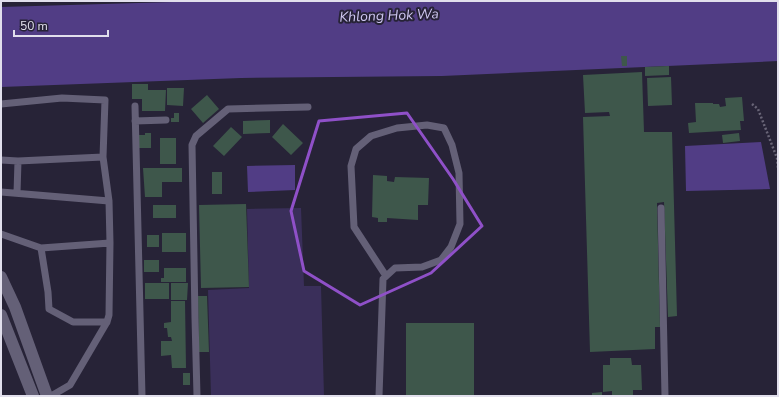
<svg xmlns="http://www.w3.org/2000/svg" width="779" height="397" font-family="'Nunito Sans',sans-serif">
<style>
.green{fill:#3a2f5a}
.water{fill:#513d85}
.building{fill:#3e574b}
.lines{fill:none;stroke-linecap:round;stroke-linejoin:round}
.path{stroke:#696577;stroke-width:2.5;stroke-dasharray:2 2;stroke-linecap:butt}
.lane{stroke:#646077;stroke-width:7}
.street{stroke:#646077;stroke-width:12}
.marked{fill:none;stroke:#8f50c8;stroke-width:3;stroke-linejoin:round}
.labels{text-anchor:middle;stroke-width:4;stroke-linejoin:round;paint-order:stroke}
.water-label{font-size:14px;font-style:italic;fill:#cec6f0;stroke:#272337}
</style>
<rect width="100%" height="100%" fill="#272337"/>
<path class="green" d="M301,208L304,286H321L324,396H211L208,290L249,288L247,209Z"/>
<path class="water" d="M207,1H778V61L442,76L241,78L1,87V7Z
M761,142L770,189L686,191L685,146Z
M295,165V190L248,192L247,166Z"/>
<path class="building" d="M621,56H627V66H622Z
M669,66V75L645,76V67Z
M642,72L644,132H672L677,316L668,317L664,202L657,203L660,327H655V349L590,352L583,117L610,116L609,112L585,113L583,75Z
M671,77L672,105L648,106L647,78Z
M132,84H148V90H166L165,111H142V99H132Z
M167,88H184L183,106L167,105Z
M207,95L219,109L203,123L191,109Z
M742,97L744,121H740L741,130L689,133L688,123L696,122L695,103H713V104H719L720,107L726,106L725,98Z
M174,113H179V122H171V118H174Z
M270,120V133L243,134V121Z
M283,124L303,143L291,155L272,137Z
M231,127L242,137L224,156L213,146Z
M145,133H151V148H139V135H145Z
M739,133L740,141L723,143L722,135Z
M160,138H176V164H160Z
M143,168H182V182H162V197H145Z
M212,172H222V194H212Z
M373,175L387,176V181L394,182L395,177L429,178L428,205H418V220L387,218V222H378V218L372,217Z
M246,204L249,287L201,288L199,205Z
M153,205H176V218H153Z
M162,233H186V252H162Z
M147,235H159V247H147Z
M144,260H159V272H144Z
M164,268H186V282H161V278H164Z
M145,283H169V299H145Z
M171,283H188L187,300H171Z
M198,296H207L209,352H199Z
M171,301H185L186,368H172L171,355L161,356V341H172L171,337H168L167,328H164V323L171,322Z
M406,323H474V396H406Z
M610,358H631L632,365H641L642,390H633V396H612V391L603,392V365H610Z
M183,373H190V385H183Z
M602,392V396H592V393Z"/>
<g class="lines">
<path class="path" d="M752,104L758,109L777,158L778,168"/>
<path class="lane" d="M1,104L62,98L105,100L103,157L109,201L110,243L109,315L107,322L70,385L51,396
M135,106L142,396
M135,121L166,120
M1,160L18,161L103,157
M1,192L109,201
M17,193L18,161
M661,208L665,396
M1,234L41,248L110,243
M41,248L48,292L49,309L73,322H107
M197,396L195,318L192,145L196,136L228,109L308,107
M379,396L383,279L395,268L422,267L441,260L451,247L460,224L459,173L452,145L444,128L427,125L397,128L371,136L356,149L351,166L354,227L386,276"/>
<path class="street" d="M1,277L15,307L47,396
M1,315L33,396"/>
</g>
<path class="marked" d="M407,113L453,179L482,226L431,273L360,305L304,271L291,211L319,121Z"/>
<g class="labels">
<g class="water-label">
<text transform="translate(389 15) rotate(-2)" y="5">Khlong Hok Wa</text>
</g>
</g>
<rect width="779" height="397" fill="none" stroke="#e1dfec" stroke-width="4"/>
<path d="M14 30v6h94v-6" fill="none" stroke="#e1dfec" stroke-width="2"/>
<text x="20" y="30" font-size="12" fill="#e1dfec" stroke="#272337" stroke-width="3" paint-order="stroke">50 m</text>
</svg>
